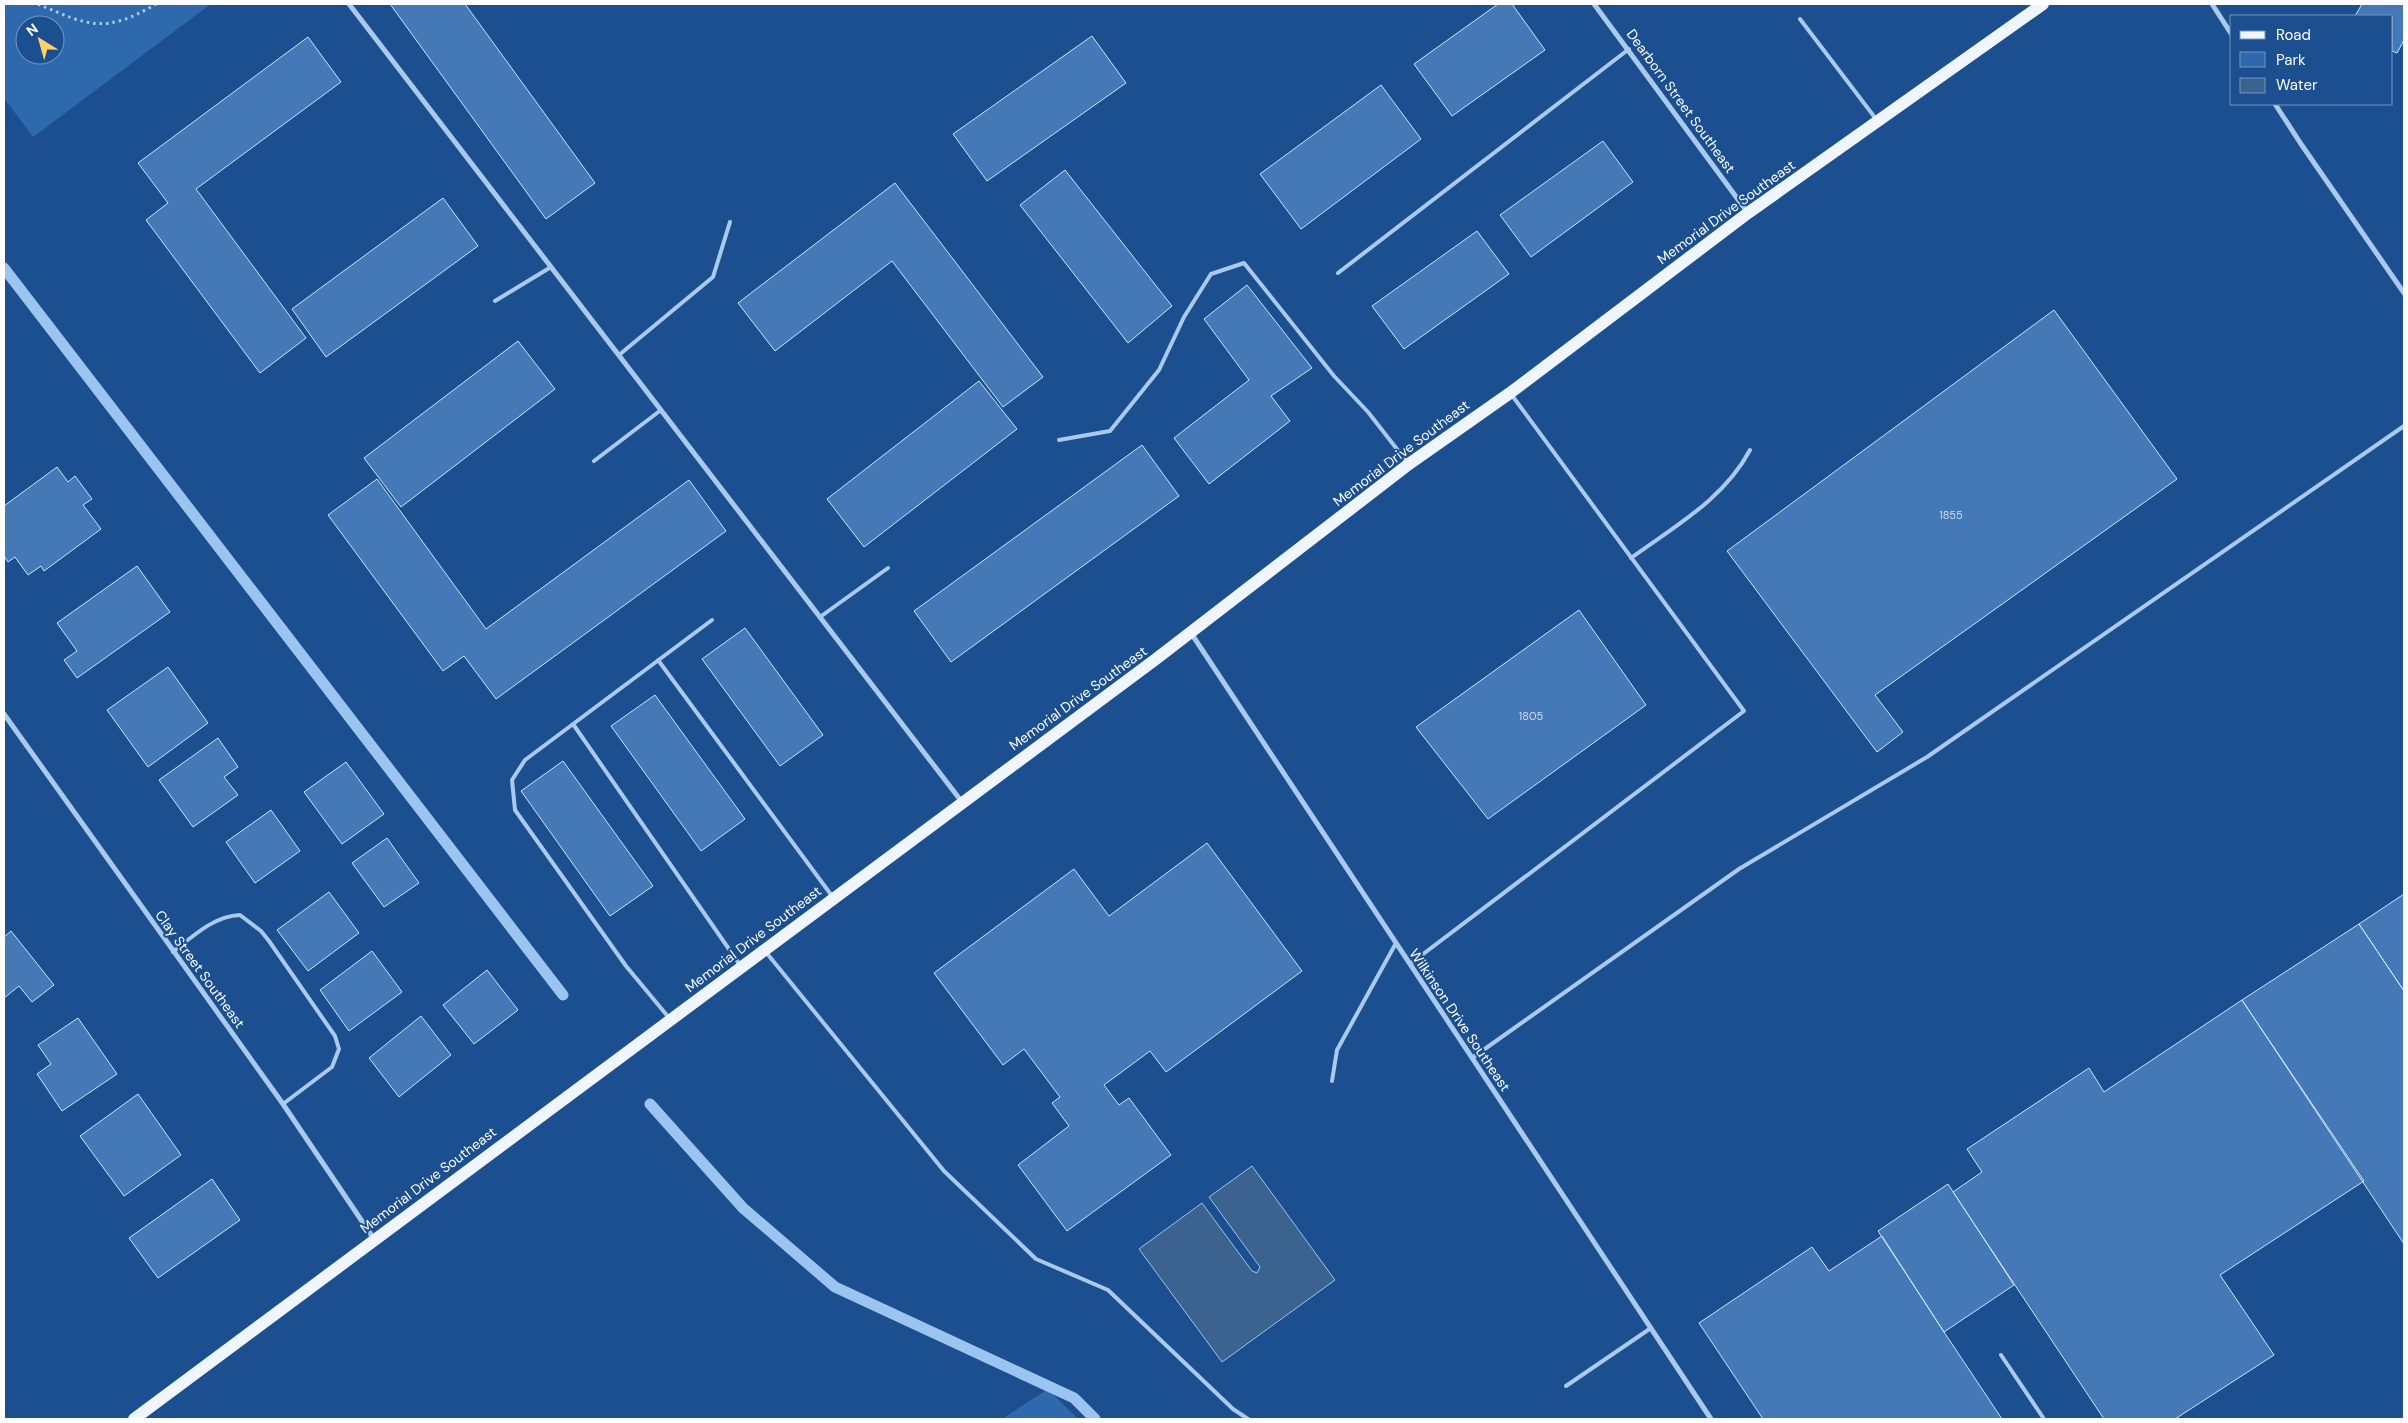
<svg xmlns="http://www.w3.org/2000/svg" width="2408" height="1423" font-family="'DM Sans',sans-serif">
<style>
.green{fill:#2e69ad;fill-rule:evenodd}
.water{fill:#3c6290;stroke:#9cc4f0}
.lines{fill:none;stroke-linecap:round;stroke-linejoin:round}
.stream{stroke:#9cc4f0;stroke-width:11}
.building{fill:#4478b7;stroke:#cfe3fa}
.path{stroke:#a9c9ee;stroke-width:3;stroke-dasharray:2.5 4;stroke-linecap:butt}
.service{stroke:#a9c9ee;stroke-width:4}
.minor{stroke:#a9c9ee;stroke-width:5}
.primary{stroke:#f0f6ff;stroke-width:12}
.labels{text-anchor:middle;stroke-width:4;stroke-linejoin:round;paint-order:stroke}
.number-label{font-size:11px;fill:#d0dded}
.street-label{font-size:14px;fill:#fff;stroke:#1b4f8f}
</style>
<rect width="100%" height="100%" fill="#1b4f8f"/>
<path class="green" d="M4,4H211L33,137L4,98ZM25,25H55V55H25Z
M1048,1389L1078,1419H1002Z"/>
<path class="water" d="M1252,1166L1335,1280L1222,1362L1139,1249L1202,1203L1252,1271L1257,1273L1260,1267L1209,1197Z"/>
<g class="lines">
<path class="stream" d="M4,268L563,995
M650,1104L743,1208L835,1287L1074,1398L1095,1419"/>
</g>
<path class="building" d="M390,4H465L595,183L546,219Z
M1498,4H1512L1545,50L1452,116L1414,64Z
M2362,4H2404V40L2397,53L2392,51V16H2355Z
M1092,36L1126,83L987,181L953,134Z
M308,37L341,82L196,189L306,338L260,373L146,220L168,203L138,163Z
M1381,85L1421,139L1301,229L1260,174Z
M1603,141L1633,182L1531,257L1500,215Z
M1065,170L1172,306L1128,343L1020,205Z
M895,183L1043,377L1003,407L892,261L775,351L738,303Z
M443,198L478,246L326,357L292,309Z
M1477,231L1509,274L1404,349L1372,306Z
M1247,285L1312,368L1271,396L1290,421L1209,484L1174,438L1249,380L1204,319Z
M2054,310L2177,479L1875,695L1903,732L1877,752L1727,551Z
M518,341L555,389L401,507L364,458Z
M979,381L1017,429L864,547L827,499Z
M1142,445L1179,496L951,662L914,611Z
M57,467L68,482L75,476L92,499L83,505L101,529L44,571L41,566L28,575L15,557L8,562L4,556V506Z
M377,479L486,629L689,480L726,531L496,699L464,656L443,671L328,515Z
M137,566L170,612L77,678L64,660L77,651L57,623Z
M1579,610L1646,705L1488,819L1416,727Z
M745,628L823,735L780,766L702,659Z
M168,667L208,723L148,767L107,710Z
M655,695L745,819L701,851L611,726Z
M218,738L238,767L224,777L238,795L193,827L159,780Z
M563,761L653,886L610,916L521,791Z
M346,762L384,814L342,844L304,792Z
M271,810L300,851L255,883L226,842Z
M387,838L419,883L384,907L352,863Z
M1207,843L1302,971L1166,1072L1150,1051L1104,1085L1119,1105L1129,1098L1171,1155L1067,1231L1018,1165L1069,1126L1052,1103L1060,1097L1024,1049L1003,1065L934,973L1074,869L1109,916Z
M329,892L359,933L308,971L277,930Z
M2404,894V991L2359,924Z
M2359,924L2404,991V1244L2242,1000Z
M11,931L54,985L32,1002L19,986L4,998V937Z
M372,951L402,992L349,1031L320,990Z
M487,970L518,1010L474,1044L443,1005Z
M2242,1000L2364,1181L2220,1275L2274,1355L2175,1419H2104L1953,1192L1982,1172L1967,1149L2089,1068L2104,1092Z
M421,1016L451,1055L399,1097L369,1058Z
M78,1018L117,1074L62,1111L37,1074L51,1064L38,1045Z
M138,1094L181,1155L124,1196L80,1136Z
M212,1179L240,1220L158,1278L129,1238Z
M1948,1184L2014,1285L1944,1332L1878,1231Z
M1882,1236L1944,1332L2002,1419H1763L1699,1323L1812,1247L1829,1271Z"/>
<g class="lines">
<path class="path" d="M38,4C89,26 105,34 156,4"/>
<path class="service" d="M1800,19L1876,119
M1338,273L1629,49
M495,301L551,267
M619,355L713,277L730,222
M1059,440L1110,431L1159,370L1184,317L1211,274L1244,263L1334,376L1368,412L1407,462
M594,461L661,410
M1631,558C1675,526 1724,499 1750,450
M820,617L888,568
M658,660L832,896
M573,724L740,965
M765,951L944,1171L1036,1259L1108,1290L1233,1409L1248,1419
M173,952C193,936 214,916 240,915L261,931L269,941L335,1036L339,1049L332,1067L283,1104
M1410,964L1744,711L1511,394
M670,1019L626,966L515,810L512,780L525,760L712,620
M1472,1058L1739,869L1927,757L2404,426
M1332,1081L1337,1050L1396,943
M2001,1355L2044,1419
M1566,1386L1651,1328"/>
<path class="minor" d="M349,4L962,802
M1594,4L1748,213
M2212,4L2232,35
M2275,104L2301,144L2404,293
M1191,633L1711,1419
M4,714L283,1104L374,1239"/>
<path class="primary" d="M134,1419L1156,659L1409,464L1510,393L1748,213L2043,4"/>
</g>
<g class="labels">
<g class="number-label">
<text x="1951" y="519">1855</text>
<text x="1531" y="720">1805</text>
</g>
<g class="street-label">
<text transform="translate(1681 101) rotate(54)" y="5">Dearborn Street Southeast</text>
<text transform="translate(1726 212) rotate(-36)" y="5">Memorial Drive Southeast</text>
<text transform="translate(1401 453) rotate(-37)" y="5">Memorial Drive Southeast</text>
<text transform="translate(1078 698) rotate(-36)" y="5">Memorial Drive Southeast</text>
<text transform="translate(753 939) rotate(-37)" y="5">Memorial Drive Southeast</text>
<text transform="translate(200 969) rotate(54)" y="5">Clay Street Southeast</text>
<text transform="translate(1460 1020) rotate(56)" y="5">Wilkinson Drive Southeast</text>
<text transform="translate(428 1180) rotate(-37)" y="5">Memorial Drive Southeast</text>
</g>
</g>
<rect width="2408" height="1423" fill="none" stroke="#ffffff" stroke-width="10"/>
<rect x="2230" y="15" width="162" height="90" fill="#1b4f8f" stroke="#7695bc"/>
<rect x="2240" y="31" width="25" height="8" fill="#f0f6ff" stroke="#7695bc"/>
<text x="2276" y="40" font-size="15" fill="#ffffff">Road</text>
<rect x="2240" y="52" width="25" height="15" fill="#2e69ad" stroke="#7695bc"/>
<text x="2276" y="65" font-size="15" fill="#ffffff">Park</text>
<rect x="2240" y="78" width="25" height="15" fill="#3c6290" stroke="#7695bc"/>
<text x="2276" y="90" font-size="15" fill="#ffffff">Water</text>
<g transform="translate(40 40) rotate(323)"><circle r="24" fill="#1b4f8f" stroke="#7695bc"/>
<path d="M0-4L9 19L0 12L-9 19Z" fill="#ffd166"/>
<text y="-8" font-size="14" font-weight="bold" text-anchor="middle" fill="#ffffff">N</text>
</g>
</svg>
